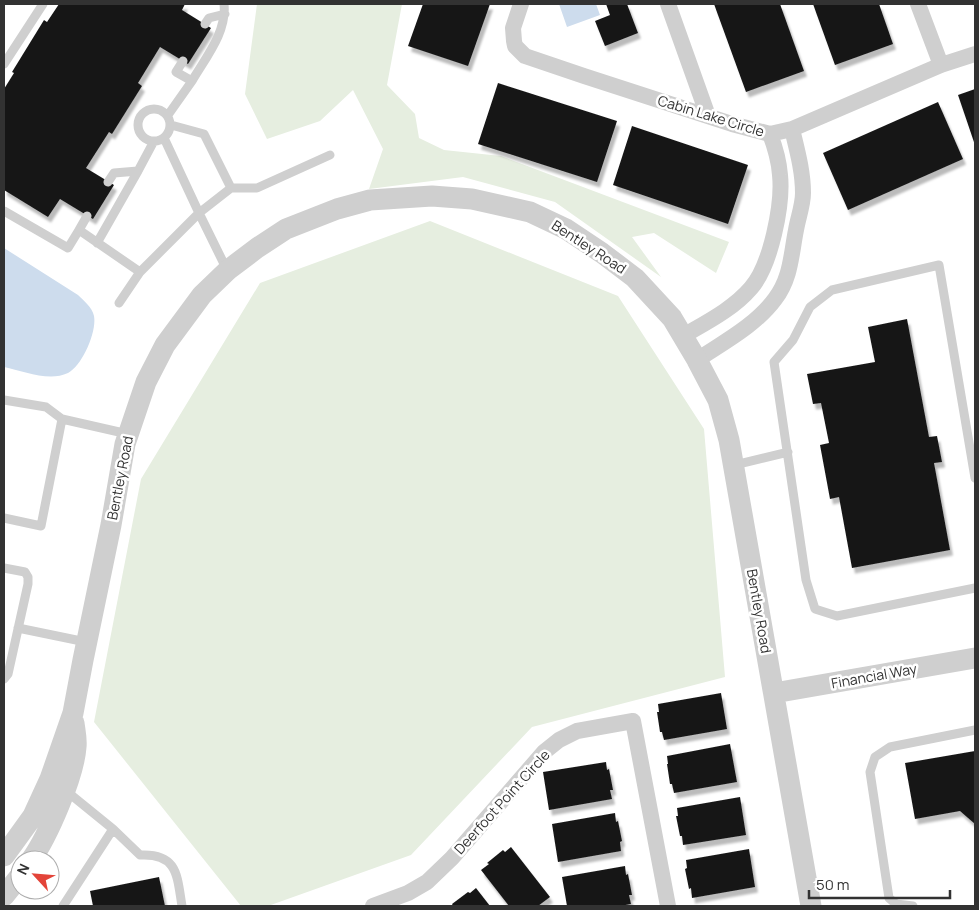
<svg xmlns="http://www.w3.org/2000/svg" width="979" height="910" font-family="Manrope,sans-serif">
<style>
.green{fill:#e6eee0}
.water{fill:#cddced}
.building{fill:#191919;filter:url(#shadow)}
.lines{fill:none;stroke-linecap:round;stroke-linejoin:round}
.service{stroke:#cfcfcf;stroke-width:9}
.minor{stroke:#cfcfcf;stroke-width:16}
.tertiary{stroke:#cfcfcf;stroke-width:21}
.labels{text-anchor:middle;stroke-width:5;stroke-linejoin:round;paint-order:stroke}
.street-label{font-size:14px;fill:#323232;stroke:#fff}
</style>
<defs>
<filter id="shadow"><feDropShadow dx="3" dy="5.5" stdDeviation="1" flood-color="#0004"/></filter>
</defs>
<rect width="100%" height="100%" fill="#fff"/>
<path class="green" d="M257,4H402L387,85L415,114L419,138L444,150L501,156L729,242L716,273L654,233L632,237L661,277L555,202L463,177L369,189L383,149L353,90L320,121L267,139L245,94Z
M430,221L618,296L704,429L725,677L532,727L411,855L268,906H241L94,722L141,479L260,283Z"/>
<path class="water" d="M559,4H596L600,15L567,27Z
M4,248L78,295C84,301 92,307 94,316C97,332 82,366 68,373C49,382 23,371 4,367Z"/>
<path class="building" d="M59,4H185L182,10L211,28L188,64L160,47L138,83L142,86L112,134L109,132L86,168L114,185L93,219L60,199L48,217L4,190V89L14,73L12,72L44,20L47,22Z
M423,4H490L468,66L408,46Z
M606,4H627L638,33L605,46L595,21L610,15Z
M714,4H780L804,71L746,92Z
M813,4H879L893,44L835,65Z
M498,83L617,121L597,182L478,144Z
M975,89V145L958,95Z
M938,102L963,159L848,210L823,153Z
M632,126L748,165L728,224L613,185Z
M907,319L929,437L937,436L942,462L934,463L950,550L852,568L839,497L830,499L820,445L829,443L821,403L813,404L807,374L875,362L868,327Z
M721,693L727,729L664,740L662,732H660L657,712H659L658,704Z
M730,744L737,782L674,793L672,784H670L667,764H668L667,756Z
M975,751V824L960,811L915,819L905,763Z
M606,762L607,770L609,769L613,790H610L612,799L549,810L543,772Z
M740,797L746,835L683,845L682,836H680L676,816H678L677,808Z
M615,813L616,822L618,821L622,841L620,842L621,851L558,862L552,824Z
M511,847L550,897L538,906H509L481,870L489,864L487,863L503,850L505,852Z
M749,849L755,887L692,898L691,888L689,889L685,869L687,868L686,860Z
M625,866L626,875L628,874L632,895H629L631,904L620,906H567L562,877Z
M159,877L165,906H93L90,891Z
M476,888L490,906H453L452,904L468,892L470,893Z"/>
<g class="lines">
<path class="service" d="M205,24L209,18L225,14
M183,61L176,72L192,81C206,57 227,32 224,4
M4,64L43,4
M138 125a16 16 0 1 1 32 0a16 16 0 1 1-32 0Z
M168,115L192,81
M164,138L199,213L231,188L204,134L171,125
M108,182L114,173L138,171
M231,188H257L330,155
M4,211L68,248L79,230L140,272L199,213L227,270
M79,230L87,216
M97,243L138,171L154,141
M119,303L140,272
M4,400L46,407L62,419L128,434
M734,465L788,452
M975,478L939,265L832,290L810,307L793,340L774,362L806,580L815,609L837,616L975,588
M4,518L41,526L62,419
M4,568L25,572L28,577V584L8,674L4,679
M18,628L86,642
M113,829L140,855C178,853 177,876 182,906
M63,906L113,829L65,790
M913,906L896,904L889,898L870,772L875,757L890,747L975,730"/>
<path class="minor" d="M521,4L513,28L514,41L515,46L525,56L584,76L732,124L770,134L792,129L941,65L975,54
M668,4L708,116
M918,4L941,65
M683,336C707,322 733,309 751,288C771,265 783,204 780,175C779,161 775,147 770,134
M697,360C724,342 756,325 775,299C791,278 791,255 796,230C798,218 803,205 803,193C803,171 797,150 792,129
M373,906L408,893L427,882L452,858L544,752L559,740L577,731L633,721L668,906"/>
<path class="tertiary" d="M774,693L975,658
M4,856L33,816L50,779L73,713L83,660L111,525L125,444L146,382L165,345L202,295L228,270L257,248L286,229L337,209L370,200L432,196L472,199L530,212L566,229L602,253L635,278L672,318L697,360L718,400L729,440L811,906
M31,860C48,836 74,776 76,747C77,739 75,731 74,723
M4,896L20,876"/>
</g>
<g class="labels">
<g class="street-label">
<text transform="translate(711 116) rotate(17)" y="5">Cabin Lake Circle</text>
<text transform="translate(589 247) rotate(33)" y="5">Bentley Road</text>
<text transform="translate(120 478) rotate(-79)" y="5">Bentley Road</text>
<text transform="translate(759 611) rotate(80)" y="5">Bentley Road</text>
<text transform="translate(874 676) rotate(-10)" y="5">Financial Way</text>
<text transform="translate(502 802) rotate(-48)" y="5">Deerfoot Point Circle</text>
</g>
</g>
<rect width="979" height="910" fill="none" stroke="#323232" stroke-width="10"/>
<g transform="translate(35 875) rotate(296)"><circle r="24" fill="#ffffff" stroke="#adadad"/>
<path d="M0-4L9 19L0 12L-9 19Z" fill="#e34439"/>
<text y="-8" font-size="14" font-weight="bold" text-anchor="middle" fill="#323232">N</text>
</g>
<path d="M809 890v8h141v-8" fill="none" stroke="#323232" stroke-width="2.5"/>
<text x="816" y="890" font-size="15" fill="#323232" stroke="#ffffff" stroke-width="4" paint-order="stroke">50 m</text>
</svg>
